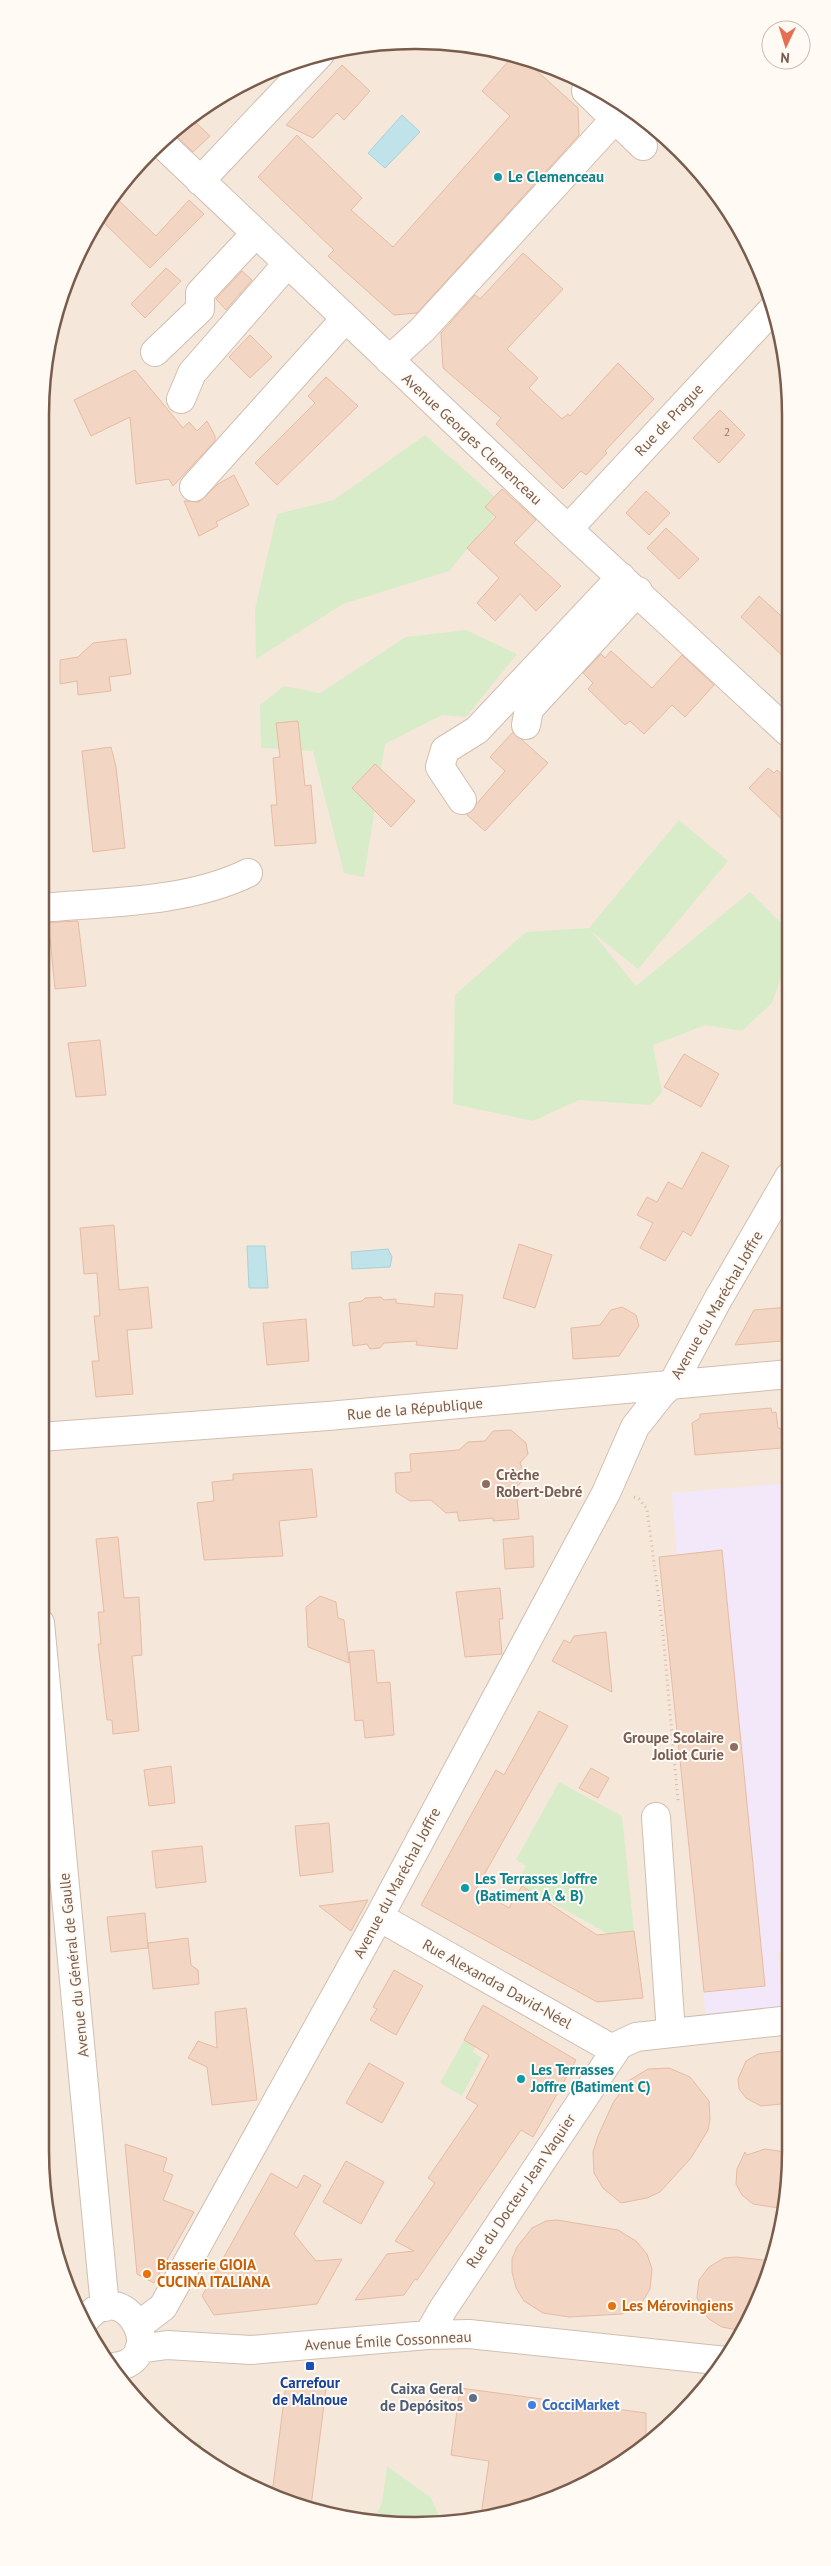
<svg xmlns="http://www.w3.org/2000/svg" width="831" height="2566" font-family="'PT Sans',sans-serif">
<style>
.residential{fill:#f5e8da}
.education{fill:#f3e8fa}
.green{fill:#d8ecc9}
.water{fill:#bfe3e8;stroke:#a5d3da}
.building{fill:#f3d5c3;stroke:#e6bba3}
.lines{fill:none;stroke-linecap:round;stroke-linejoin:round}
.minor-casing{stroke:#d1beb0;stroke-width:30}
.path{stroke:#d9b8a5;stroke-width:3;stroke-dasharray:1 4;stroke-linecap:butt}
.minor{stroke:#fff;stroke-width:28}
.culture-dot{fill:#0f9aa8;stroke:#fffaf3;stroke-width:2}
.education-dot{fill:#8d6e63;stroke:#fffaf3;stroke-width:2}
.food-dot{fill:#e8710a;stroke:#fffaf3;stroke-width:2}
.transit-dot{fill:#1a4fb4;stroke:#fffaf3;stroke-width:2}
.service-dot{fill:#5c6f8a;stroke:#fffaf3;stroke-width:2}
.shop-dot{fill:#3f7fe0;stroke:#fffaf3;stroke-width:2}
.labels{text-anchor:middle;stroke-width:4;stroke-linejoin:round;paint-order:stroke}
.number-label{font-size:12px;fill:#987a6a}
.culture-label{font-size:15px;font-weight:bold;fill:#0d838f;stroke:#fffaf3;text-anchor:start}
.street-label{font-size:15px;fill:#7a5c4d;stroke:#fffaf3}
.education-label{font-size:15px;font-weight:bold;fill:#785e54;stroke:#fffaf3;text-anchor:start}
.food-label{font-size:15px;font-weight:bold;fill:#c56008;stroke:#fffaf3;text-anchor:start}
.transit-label{font-size:15px;font-weight:bold;fill:#164399;stroke:#fffaf3}
.service-label{font-size:15px;font-weight:bold;fill:#4e5e75;stroke:#fffaf3;text-anchor:end}
.shop-label{font-size:15px;font-weight:bold;fill:#366cbe;stroke:#fffaf3;text-anchor:start}
.rim{fill:none;stroke:#7a5c4d;stroke-width:2.5}
</style>
<rect width="100%" height="100%" fill="#fdf6ec"/>
<path class="residential" d="M416,40L489,47L603,90L681,150L752,250L788,366L791,2150L784,2224L762,2294L728,2359L644,2449L582,2487L513,2513L440,2525L367,2523L249,2487L187,2448L133,2398L68,2294L47,2223L40,2150V416L47,342L69,272L103,207L150,150L207,103L272,68L343,47Z"/>
<path class="education" d="M790,1483L791,1938L778,1954L783,2008L706,2018L659,1557L677,1554L672,1493Z"/>
<path class="green" d="M425,435L504,505L449,571L343,604L256,659L255,609L277,514L334,500Z
M466,630L517,654L466,717L442,715L385,744L364,877L344,873L313,751L261,748L260,705L284,686L320,693L406,637Z
M679,820L728,861L638,969L591,931L636,986L750,892L789,931V955L772,1003L742,1031L706,1025L653,1045L662,1092L651,1105L579,1100L533,1121L453,1104L455,995L526,932L589,928Z
M559,1782L622,1816L634,1931L610,1935L517,1883L526,1866L516,1860Z
M464,2040L475,2047L473,2052L482,2058L462,2096L440,2083Z
M177,2439L202,2442L200,2456Z
M387,2466L431,2498L443,2525L372,2523L382,2503Z"/>
<path class="water" d="M402,115L420,132L385,168L368,153Z
M247,1246H265L268,1288H249Z
M388,1249L392,1257L390,1267L352,1269L351,1252Z"/>
<path class="building" d="M513,56L526,61L578,108L579,135L417,313L394,315L328,256L334,250L258,177L297,135L362,198L351,210L393,247L510,116L482,91Z
M342,65L370,91L344,120L337,113L313,138L286,125Z
M190,117L210,136L193,152L172,132Z
M113,195L156,236L189,200L204,214L150,268L98,217Z
M523,253L563,289L507,349L538,378L529,388L562,419L568,414L570,416L618,363L654,399L605,451L607,453L586,475L581,471L563,489L496,424L501,418L443,368L441,333L475,295L480,299Z
M166,268L181,281L145,318L131,304Z
M242,271L252,280L226,310L216,299Z
M250,335L272,357L250,378L229,357Z
M135,370L183,428L189,422L197,431L207,421L215,436V441L173,486L169,479L136,484L130,417L91,436L74,400Z
M326,377L358,406L277,485L255,463L315,403L308,396Z
M720,410L745,435L719,463L693,438Z
M234,475L249,505L216,522L218,526L199,536L184,501L199,502L218,484Z
M502,489L536,520L514,543L561,586L536,611L520,594L495,621L477,603L499,578L467,548L496,517L485,507Z
M646,491L670,513L649,535L626,513Z
M666,528L699,559L679,579L647,548Z
M759,596L788,622V661L741,617Z
M126,639L131,674L109,677L111,691L78,695L77,681L60,684V660L78,657L93,643Z
M611,651L652,688L682,655L714,685L685,717L672,705L644,734L630,721L625,725L588,689L593,683L583,673L601,654L605,658Z
M298,721L305,786L311,785L316,843L275,846L271,805H277L273,758L280,757L276,723Z
M513,732L548,763L485,831L467,815L505,771L490,757Z
M111,747L116,767L125,848L93,852L82,751Z
M375,764L415,801L391,827L352,788Z
M768,768L774,773L777,770L788,780L789,826L749,788Z
M78,921L86,986L55,989L50,937L40,938V923Z
M100,1040L106,1095L76,1097L68,1043Z
M684,1054L719,1074L701,1107L664,1087Z
M702,1152L729,1166L691,1236L683,1231L665,1261L640,1248L653,1223L637,1215L647,1197L657,1202L668,1182L682,1189Z
M114,1225L119,1290L148,1287L152,1328L127,1330L133,1394L96,1397L92,1361H99L94,1316H100L97,1273L84,1274L80,1228Z
M519,1244L552,1255L535,1308L503,1298Z
M435,1293L463,1295L457,1349L416,1345L417,1341L384,1343L380,1348L370,1349L367,1344L353,1346L349,1303L362,1301L365,1298L381,1297L384,1300L396,1299V1303L434,1307Z
M622,1307L636,1315L639,1326L619,1356L573,1359L571,1328L600,1325L611,1310Z
M789,1307L790,1337L781,1338L782,1341L735,1345L754,1310Z
M306,1319L309,1361L267,1365L263,1323Z
M771,1408L772,1413L776,1412L778,1428L781,1429L782,1448L695,1455L692,1423L700,1418V1414Z
M511,1430L526,1443L528,1454L520,1463L526,1478L516,1487L519,1519L493,1521V1518L459,1521L457,1512L446,1513L431,1500L410,1501L396,1492L395,1473L411,1472L410,1454L459,1450L468,1442L485,1441L493,1431Z
M312,1469L317,1517L279,1521L283,1556L204,1560L197,1503L214,1501L212,1482L233,1480V1474Z
M533,1536L534,1567L505,1569L503,1539Z
M118,1537L124,1598L139,1597L142,1655L132,1656L139,1731L113,1734L112,1720H107L98,1644H101L98,1612H104L96,1539Z
M722,1550L765,1986L704,1992L659,1557Z
M500,1588L503,1619H499L502,1654L465,1657L456,1592Z
M320,1596L336,1602L338,1618L344,1620L349,1663L308,1647L306,1607Z
M606,1632L612,1692L552,1661L564,1640L570,1643L574,1636Z
M374,1650L377,1683L390,1682L394,1735L365,1738L363,1720L355,1721L349,1652Z
M539,1711L568,1726L476,1889L509,1908L522,1886L597,1935L634,1931L643,1998L597,2002L421,1905L496,1770L504,1775Z
M171,1766L175,1803L149,1806L144,1770Z
M591,1768L609,1778L598,1798L579,1788Z
M329,1823L333,1872L300,1876L295,1826Z
M202,1846L206,1882L156,1888L152,1851Z
M368,1900L351,1931L319,1906Z
M145,1913L148,1948L111,1952L107,1917Z
M188,1938L191,1965L198,1970L199,1984L153,1989L148,1943Z
M394,1970L423,1986L396,2035L370,2020L377,2009L373,2007Z
M483,2005L576,2060L533,2137L521,2130L417,2280L415,2279L404,2295L355,2300L387,2254L414,2251L395,2241L435,2183L428,2178L478,2105L466,2098L489,2055L464,2040Z
M246,2008L257,2100L212,2105L207,2067L188,2058L198,2041L217,2048L215,2012Z
M791,2050V2103L761,2106L746,2098L739,2089L738,2079L746,2061L758,2054Z
M369,2063L404,2083L382,2123L346,2103Z
M669,2068L690,2077L709,2101L710,2119L708,2130L691,2158L660,2192L647,2198L621,2203L603,2188L594,2173L593,2152L598,2136L613,2103L628,2081L648,2069Z
M125,2144L167,2158L163,2171L173,2175L163,2200L194,2212L154,2283L137,2274Z
M765,2149L791,2153L785,2209L753,2204L742,2195L736,2184L737,2169L745,2152L747,2155Z
M346,2161L384,2182L361,2224L323,2202Z
M271,2173L297,2188L304,2175L321,2185L294,2234L316,2261L342,2259L317,2304L214,2315L202,2296Z
M557,2220L618,2230L636,2241L647,2254L652,2269L650,2289L641,2304L622,2314L569,2317L543,2313L524,2301L516,2288L512,2272V2259L517,2247L532,2228L546,2221Z
M736,2257L772,2261L762,2294L743,2331L722,2327L709,2319L702,2311L697,2297L699,2280L709,2267L724,2258Z
M286,2384L326,2389L311,2506L272,2494Z
M460,2388L646,2413V2446L582,2487L513,2513L493,2516L481,2515L489,2461L451,2455Z"/>
<g class="lines">
<defs>
<path id="minor" d="M586,91L643,146
M160,142L568,529L788,732
M200,181L320,54
M155,352L200,309V293L256,233
M389,360L422,330L615,119
M181,399L192,373L287,264
M194,487L345,319
M568,529L771,311
M526,725L529,709L638,591
M462,800L440,767L445,750L477,730L621,577
M40,908C108,902 186,903 248,873
M40,1437L328,1416L790,1374
M40,1623L105,2307
M656,1817L671,2033
M379,1917L614,2050
M85,2320C124,2271 172,2361 114,2367
M139,2325L163,2307L379,1917L606,1493L635,1427L661,1394L673,1383L717,1301L789,1177
M428,2335L443,2309L619,2045L636,2037L791,2020
M139,2349L167,2345L251,2350L428,2335L469,2334L726,2361"/>
</defs>
<use href="#minor" class="minor-casing"/>
<path class="path" d="M634,1497L639,1499L647,1509L662,1623L678,1801
M789,1994L785,1968L791,1961"/>
<use href="#minor" class="minor"/>
</g>
<g class="culture-dot">
<circle cx="498" cy="177" r="5"/>
<circle cx="465" cy="1888" r="5"/>
<circle cx="521" cy="2079" r="5"/>
</g>
<g class="education-dot">
<circle cx="486" cy="1484" r="5"/>
<circle cx="734" cy="1747" r="5"/>
</g>
<g class="food-dot">
<circle cx="147" cy="2274" r="5"/>
<circle cx="612" cy="2306" r="5"/>
</g>
<rect class="transit-dot" x="305" y="2361" width="10" height="10" rx="2.5"/>
<circle class="service-dot" cx="473" cy="2398" r="5"/>
<circle class="shop-dot" cx="532" cy="2405" r="5"/>
<g class="labels">
<g class="number-label">
<text x="727" y="436">2</text>
</g>
<g class="culture-label">
<text x="508" y="182">Le Clemenceau</text>
<text x="475" y="1884">Les Terrasses Joffre<tspan x="475" dy="17">(Batiment A &amp; B)</tspan></text>
<text x="531" y="2075">Les Terrasses<tspan x="531" dy="17">Joffre (Batiment C)</tspan></text>
</g>
<g class="street-label">
<text transform="translate(669 420) rotate(-47)" y="5">Rue de Prague</text>
<text transform="translate(472 439) rotate(43)" y="5">Avenue Georges Clemenceau</text>
<text transform="translate(717 1305) rotate(-60)" y="5">Avenue du Maréchal Joffre</text>
<text transform="translate(415 1409) rotate(-5)" y="5">Rue de la République</text>
<text transform="translate(397 1883) rotate(-62)" y="5">Avenue du Maréchal Joffre</text>
<text transform="translate(74 1965) rotate(-96)" y="5">Avenue du Général de Gaulle</text>
<text transform="translate(497 1984) rotate(29)" y="5">Rue Alexandra David-Néel</text>
<text transform="translate(521 2191) rotate(-56)" y="5">Rue du Docteur Jean Vaquier</text>
<text transform="translate(388 2341) rotate(-3)" y="5">Avenue Émile Cossonneau</text>
</g>
<g class="education-label">
<text x="496" y="1480">Crèche<tspan x="496" dy="17">Robert-Debré</tspan></text>
<text x="724" y="1743" text-anchor="end">Groupe Scolaire<tspan x="724" dy="17">Joliot Curie</tspan></text>
</g>
<g class="food-label">
<text x="157" y="2270">Brasserie GIOIA<tspan x="157" dy="17">CUCINA ITALIANA</tspan></text>
<text x="622" y="2311">Les Mérovingiens</text>
</g>
<g class="transit-label">
<text x="310" y="2388">Carrefour<tspan x="310" dy="17">de Malnoue</tspan></text>
</g>
<g class="service-label">
<text x="463" y="2394">Caixa Geral<tspan x="463" dy="17">de Depósitos</tspan></text>
</g>
<g class="shop-label">
<text x="542" y="2410">CocciMarket</text>
</g>
</g>
<path d="M0 0H831V2566H0ZM415 49H416A366 366 0 0 1 782 415V2151A366 366 0 0 1 416 2517H415A366 366 0 0 1 49 2151V415A366 366 0 0 1 415 49Z" fill="#fffaf3" fill-rule="evenodd"/>
<path class="rim" d="M415 49H416A366 366 0 0 1 782 415V2151A366 366 0 0 1 416 2517H415A366 366 0 0 1 49 2151V415A366 366 0 0 1 415 49Z"/>
<g transform="translate(786 45) rotate(184)"><circle r="24" fill="#fffaf3" stroke="#cabbb1"/>
<path d="M0-4L9 19L0 12L-9 19Z" fill="#e76f51"/>
<text y="-8" font-size="14" font-weight="bold" text-anchor="middle" fill="#7a5c4d">N</text>
</g>
</svg>
